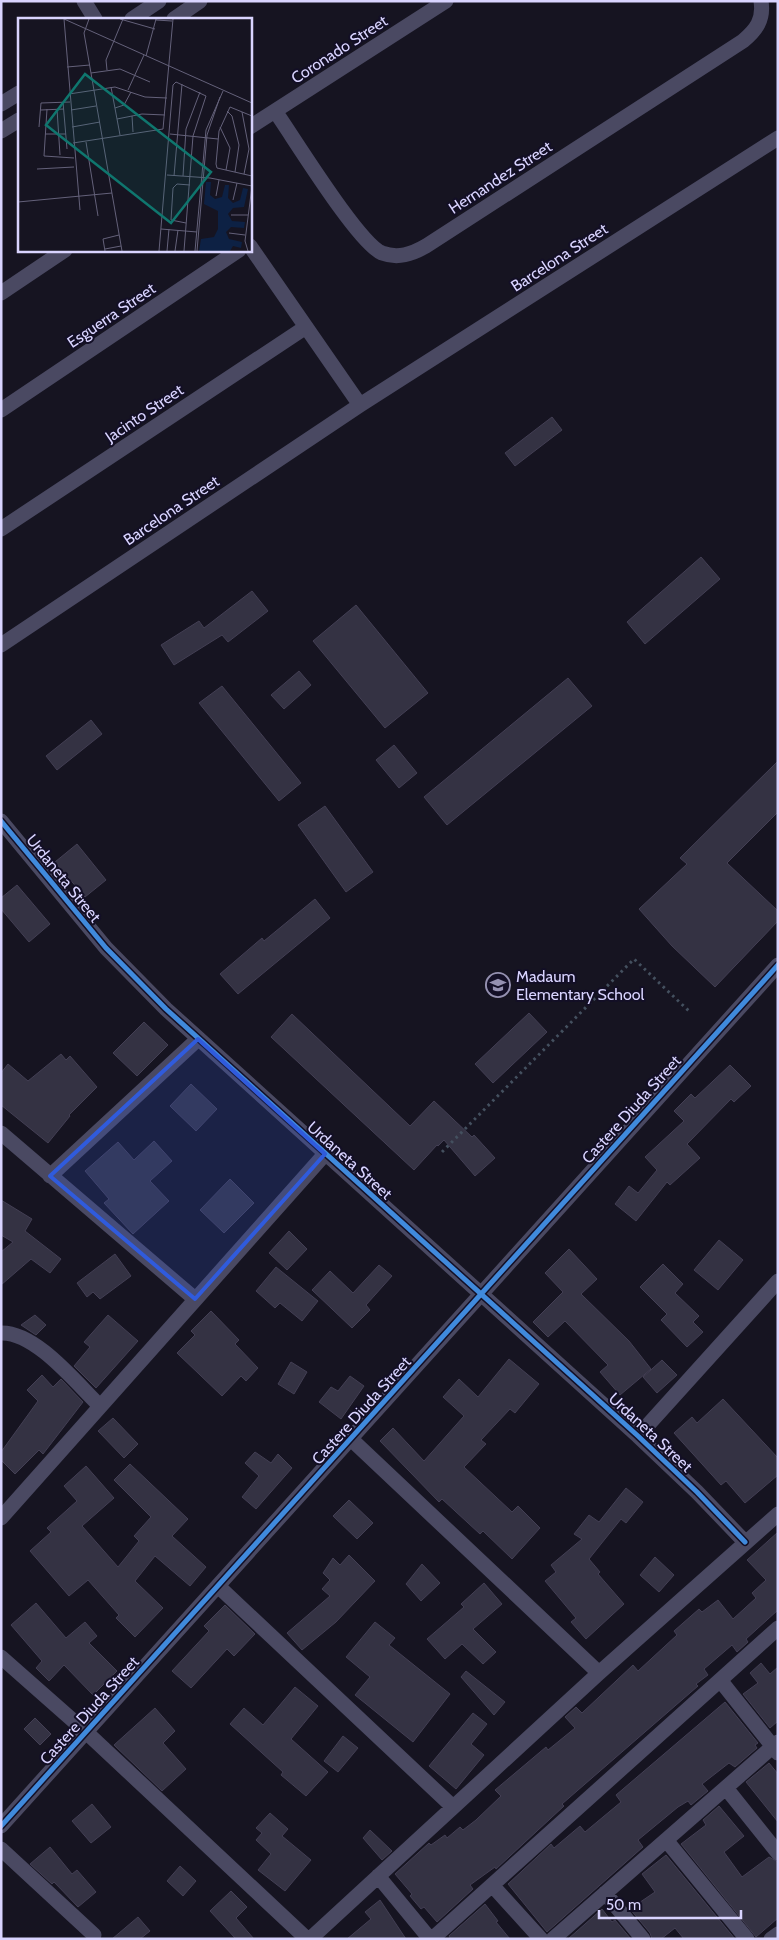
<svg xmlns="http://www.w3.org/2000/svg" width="779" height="1940" font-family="Cabin,sans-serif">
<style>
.building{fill:#343243;stroke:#433f54}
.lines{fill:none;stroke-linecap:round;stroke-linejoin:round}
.path{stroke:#44505f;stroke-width:3;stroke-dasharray:2.5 4;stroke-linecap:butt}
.minor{stroke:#4a4962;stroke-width:15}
.cycleway-casing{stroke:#130f26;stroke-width:8}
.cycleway{stroke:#408adc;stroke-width:5}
.marked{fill:#305bdc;fill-opacity:0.2;stroke:#305bdc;stroke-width:4;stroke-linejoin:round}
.labels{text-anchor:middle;stroke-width:4;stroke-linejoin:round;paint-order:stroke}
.street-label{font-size:16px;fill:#d9d4ff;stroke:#130f26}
.poi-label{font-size:16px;fill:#d9d4ff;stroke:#130f26;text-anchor:start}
.inset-road{fill:none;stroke:#64617a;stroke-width:1}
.view{fill:#0f766e;fill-opacity:0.15;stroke:#0f766e;stroke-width:2.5}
.inset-edge{fill:none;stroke:#d9d4ff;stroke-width:2.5}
</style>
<rect width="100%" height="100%" fill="#161421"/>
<path class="building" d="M552,417L562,430L515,466L505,453Z
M701,557L720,579L645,644L627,622Z
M252,591L268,611L228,642L222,635L174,665L161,645L199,621L204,628Z
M356,605L428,693L385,728L313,641Z
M299,671L311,685L284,709L271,695Z
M568,678L592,706L447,825L424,797Z
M222,686L301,783L279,801L199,703Z
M91,720L102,734L57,770L46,756Z
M394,745L417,773L399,788L376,760Z
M778,761V812L727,863L778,911V921L715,987L672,946L639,909L687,864L680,858Z
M325,806L373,872L346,892L298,825Z
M77,844L106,880L85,897L55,862Z
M17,885L50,924L29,942L1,909V898Z
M315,899L330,918L238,994L220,974L262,938L264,941Z
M529,1013L547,1032L493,1083L475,1064Z
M292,1014L410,1126L434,1101L472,1137L474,1135L495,1158L475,1176L444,1140L438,1146L437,1145L414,1170L271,1037Z
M144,1022L168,1045L137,1076L113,1053Z
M61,1054L66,1060L70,1056L97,1087L69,1115L70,1116L48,1143L1,1105V1073L8,1064L28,1081Z
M730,1065L751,1086L734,1102L731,1099L687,1144L700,1158L670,1185L667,1182L636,1221L615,1204L629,1186L638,1193L657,1170L645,1157L684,1121L674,1111L691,1094L695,1098Z
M191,1084L217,1109L196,1131L170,1106Z
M154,1141L172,1161L150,1181L169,1201L133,1234L104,1203L109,1199L85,1171L118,1142L134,1160Z
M230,1179L254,1203L224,1233L200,1210Z
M1,1200L32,1219L25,1231L61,1259L50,1273L31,1259L1,1285V1252L13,1242L1,1235Z
M289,1231L307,1249L287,1270L269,1253Z
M719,1240L743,1260L718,1290L694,1270Z
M569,1249L597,1279L581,1294L629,1341L651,1369L620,1395L600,1372L608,1365L565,1321L548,1337L533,1322L563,1292L545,1273Z
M115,1254L131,1276L100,1299L93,1292L87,1297L77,1283Z
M663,1264L683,1284L675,1293L699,1316L693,1322L703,1332L687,1347L661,1320L667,1314L640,1287Z
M379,1265L392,1276L366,1305L370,1310L352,1328L312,1290L330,1271L353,1293Z
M276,1267L318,1301L302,1321L280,1303L275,1308L256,1291Z
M211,1311L239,1340L235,1344L258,1368L246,1381L241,1376L222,1396L177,1353L195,1335L191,1331Z
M35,1315L46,1325L36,1335L21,1325Z
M108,1315L138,1341L96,1388L74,1366L90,1347L84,1342Z
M509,1359L539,1384L515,1413L510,1409L481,1440L486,1444L464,1467L512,1512L518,1506L540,1528L512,1559L483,1531L480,1534L442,1499L439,1502L380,1441L393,1428L424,1461L464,1416L443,1397L459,1379L478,1397Z
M662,1360L677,1375L657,1393L643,1377Z
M291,1362L307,1372L294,1394L278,1384Z
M42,1375L53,1387L61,1379L83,1402L43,1454L39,1450L15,1474L1,1460V1452L38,1401L27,1390Z
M350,1376L364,1386L341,1419L319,1402L331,1387L338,1391Z
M723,1399L778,1458V1475L745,1503L726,1481L721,1485L674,1433L692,1417L697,1423Z
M113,1418L138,1444L124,1458L98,1431Z
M255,1452L271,1463L278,1454L292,1468L256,1509L242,1497L259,1476L245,1463Z
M130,1464L188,1519L172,1536L206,1567L190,1586L155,1556L135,1581L163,1608L135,1637L116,1618L119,1615L88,1580L69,1596L30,1551L51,1532L47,1528L77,1501L64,1486L86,1466L114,1498L82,1526L118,1567L139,1541L134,1536L151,1517L114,1480Z
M626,1488L643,1502L626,1523L621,1519L589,1559L600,1572L598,1574L624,1604L586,1639L571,1622L576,1618L545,1581L556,1572L551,1565L582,1539L574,1534L589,1515L599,1522Z
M349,1500L373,1523L357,1539L333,1516Z
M778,1532V1610L746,1639L748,1642L737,1652L732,1645L704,1669L708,1675L696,1684L698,1686L562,1804L564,1806L496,1869L495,1867L470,1885L473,1889L437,1922L424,1907L421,1909L410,1896L412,1894L395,1874L429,1843L431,1845L445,1835L447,1838L460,1827L463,1830L476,1820L501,1796L495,1790L546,1747L548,1750L575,1728L565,1717L576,1707L582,1713L633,1665L638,1671L677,1635L674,1631L699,1609L702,1612L718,1600L733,1619L756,1598L752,1593L766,1580L747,1560Z
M349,1555L375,1581L336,1622L302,1650L287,1633L330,1596L322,1589L330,1580L323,1573L333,1558L340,1565Z
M655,1557L674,1575L659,1592L640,1575Z
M422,1564L440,1583L421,1601L406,1584Z
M484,1583L502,1604L473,1629L496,1652L483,1664L462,1644L445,1659L427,1639L464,1607L461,1604Z
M36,1603L66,1638L85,1622L97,1636L89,1643L117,1671L93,1695L64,1665L49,1681L36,1668L42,1661L11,1625Z
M225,1605L255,1634L234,1656L227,1649L191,1688L172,1671L209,1631L204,1626Z
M375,1622L395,1638L389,1645L450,1694L413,1742L355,1695L370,1677L346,1657Z
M761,1663L770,1674L778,1667V1721L770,1728L743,1694L758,1683L750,1673Z
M466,1671L505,1702L494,1715L461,1677Z
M295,1687L318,1706L291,1739L328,1772L306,1796L281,1775L283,1772L230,1724L244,1708L263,1725Z
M725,1702L758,1743L755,1745L757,1748L735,1767L729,1763L702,1784L708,1791L691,1805L688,1801L678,1807L638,1840L643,1847L547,1932L508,1884L551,1844L554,1848L580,1826L585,1832L621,1802L616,1795Z
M155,1708L175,1731L163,1743L186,1769L162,1791L114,1745Z
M473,1713L487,1724L471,1744L484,1755L456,1789L429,1766Z
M35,1718L51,1734L40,1745L24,1729Z
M343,1736L358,1748L338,1772L324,1761Z
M769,1763L778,1774V1822L746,1782Z
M92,1804L111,1827L91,1843L72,1821Z
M719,1806L744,1836L724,1852L742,1877L769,1857L778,1862V1918L756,1937L681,1844L706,1825L703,1820Z
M270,1813L288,1829L282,1836L311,1860L285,1891L258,1870L271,1854L256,1840L262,1833L256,1828Z
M370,1830L392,1851L382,1860L363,1838Z
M50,1847L72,1874L77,1870L96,1892L78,1907L54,1882L52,1884L30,1864Z
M666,1855L735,1939H684L675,1928L661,1939H652L650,1933L630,1909L655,1892L642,1874Z
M180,1866L196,1881L183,1896L167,1881Z
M231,1891L247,1907L236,1918L254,1939H236L210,1911Z
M380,1900L406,1939H347L371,1919L365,1912Z
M485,1904L498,1921L496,1922L510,1939H451L449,1936Z
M602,1909L612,1922L615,1920L631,1939H568Z
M138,1917L150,1931L140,1939H112Z"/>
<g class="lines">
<path class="path" d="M442,1152L634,959L691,1013"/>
<path class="minor" d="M84,1L95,19
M132,19L159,1
M174,19L200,1
M1,104L19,93
M275,111C294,138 358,243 382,253C398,259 412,254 426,246L743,41C756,30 764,20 761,1
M250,127L446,1
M1,131L19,120
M250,246L360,405
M1,293L65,250
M1,410L239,250
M1,529L306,327
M1,645L360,405L778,138
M1,821L106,948L166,1009L638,1436L697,1492L745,1542
M1,1133L195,1299
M50,1176L198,1039
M1,1333C36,1332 76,1383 100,1406
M638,1436L778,1281
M352,1440L599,1673
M1,1518L325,1154
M218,1586L453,1807
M1,1657L86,1732L307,1939
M720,1680L778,1753
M726,1788L778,1853
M1,1826L778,965
M666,1840L747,1939
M1,1849L94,1935
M378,1876L430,1939
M492,1885L541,1939
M605,1893L643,1939
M310,1939L599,1673L778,1514
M432,1939L778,1628
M553,1939L778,1742
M771,1939L778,1934"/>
<defs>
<path id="cycleway" d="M1,821L106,948L166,1009L638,1436L697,1492L745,1542
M1,1826L778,965"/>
</defs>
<use href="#cycleway" class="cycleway-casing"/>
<use href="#cycleway" class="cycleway"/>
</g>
<path class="marked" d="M198,1039L325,1154L195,1299L50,1176Z"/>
<defs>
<symbol id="school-ring" viewBox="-11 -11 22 22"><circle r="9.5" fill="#130f26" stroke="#9591b1" stroke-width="1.5"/><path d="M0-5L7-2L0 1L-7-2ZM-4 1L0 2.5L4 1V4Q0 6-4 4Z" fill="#9591b1"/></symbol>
</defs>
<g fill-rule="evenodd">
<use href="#school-ring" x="484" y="971" width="28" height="28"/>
</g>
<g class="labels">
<g class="street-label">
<text transform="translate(339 49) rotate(-33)" y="6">Coronado Street</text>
<text transform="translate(500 177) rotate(-33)" y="6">Hernandez Street</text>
<text transform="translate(559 257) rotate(-33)" y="6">Barcelona Street</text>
<text transform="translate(111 315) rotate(-34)" y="6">Esguerra Street</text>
<text transform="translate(144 413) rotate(-34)" y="6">Jacinto Street</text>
<text transform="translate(171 510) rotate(-34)" y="6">Barcelona Street</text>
<text transform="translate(64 878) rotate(51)" y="6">Urdaneta Street</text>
<text transform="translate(631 1109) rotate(-48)" y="6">Castere Diuda Street</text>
<text transform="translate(350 1160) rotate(42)" y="6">Urdaneta Street</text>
<text transform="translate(361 1410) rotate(-48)" y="6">Castere Diuda Street</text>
<text transform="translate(651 1432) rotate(43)" y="6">Urdaneta Street</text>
<text transform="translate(89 1710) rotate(-48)" y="6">Castere Diuda Street</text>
</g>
<g class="poi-label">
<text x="516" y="982">Madaum<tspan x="516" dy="18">Elementary School</tspan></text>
</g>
</g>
<g transform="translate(18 18)">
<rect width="234" height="234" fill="#161421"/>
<path d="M188,164H193L192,177L197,181L204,179L207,167H211L210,180L215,185L222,182L225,170L230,171L226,189L215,190L210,196L214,203L227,204L226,210L213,209L208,214L211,221L224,224L223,230L215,228L212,233H181L183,221L196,219L200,211V193L186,186Z" fill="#0d2144"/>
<path class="inset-road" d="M46,1L62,192M46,1L234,85M71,1L66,15L104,233M102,1L137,11M138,2L154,3M128,38L138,1M49,49L72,47M89,52L88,42L105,1M73,55L102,51L132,64M93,69L102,117M110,72L126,37M51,76L97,69L127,79L149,80M45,84L49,131M97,90L106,87L113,74M29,91L26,138L56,140M39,91L42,137M23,92L46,91M53,92L78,88M209,93L214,98L221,127L217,154M224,94L231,131L226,156M114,98L115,114M234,98L212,89L201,113L198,146L199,150L234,158M99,101L124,96L147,97M21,109L23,85L52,84M54,109L82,104M202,109L212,130L208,152M27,116H48M152,116L200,121M68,124L80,198M55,125L145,111L155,1M19,151L56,149M149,157L192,160L234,168M156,158L164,66M165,158L168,111L182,74M198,178L201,162M215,182L219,165M0,184L94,175M213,197H230M168,205L153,202L155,170L159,166L172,167M143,211L179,214M211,215L227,217M87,231L103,228M87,233L85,221L101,217M141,233L155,67L158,64L188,78L175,118L166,233M149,233L151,211M157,233L160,212M177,233L188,112L205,73M179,233L189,117L202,79M230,233L227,223L234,168"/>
<path class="view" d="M67,56L193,154L153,205L28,107Z"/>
<rect width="234" height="234" class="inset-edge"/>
</g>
<rect width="779" height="1940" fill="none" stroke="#d9d4ff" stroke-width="5"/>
<path d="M599 1910v8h142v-8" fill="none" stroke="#d9d4ff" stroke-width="2.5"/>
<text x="606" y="1910" font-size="15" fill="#d9d4ff" stroke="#130f26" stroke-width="4" paint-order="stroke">50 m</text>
</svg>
